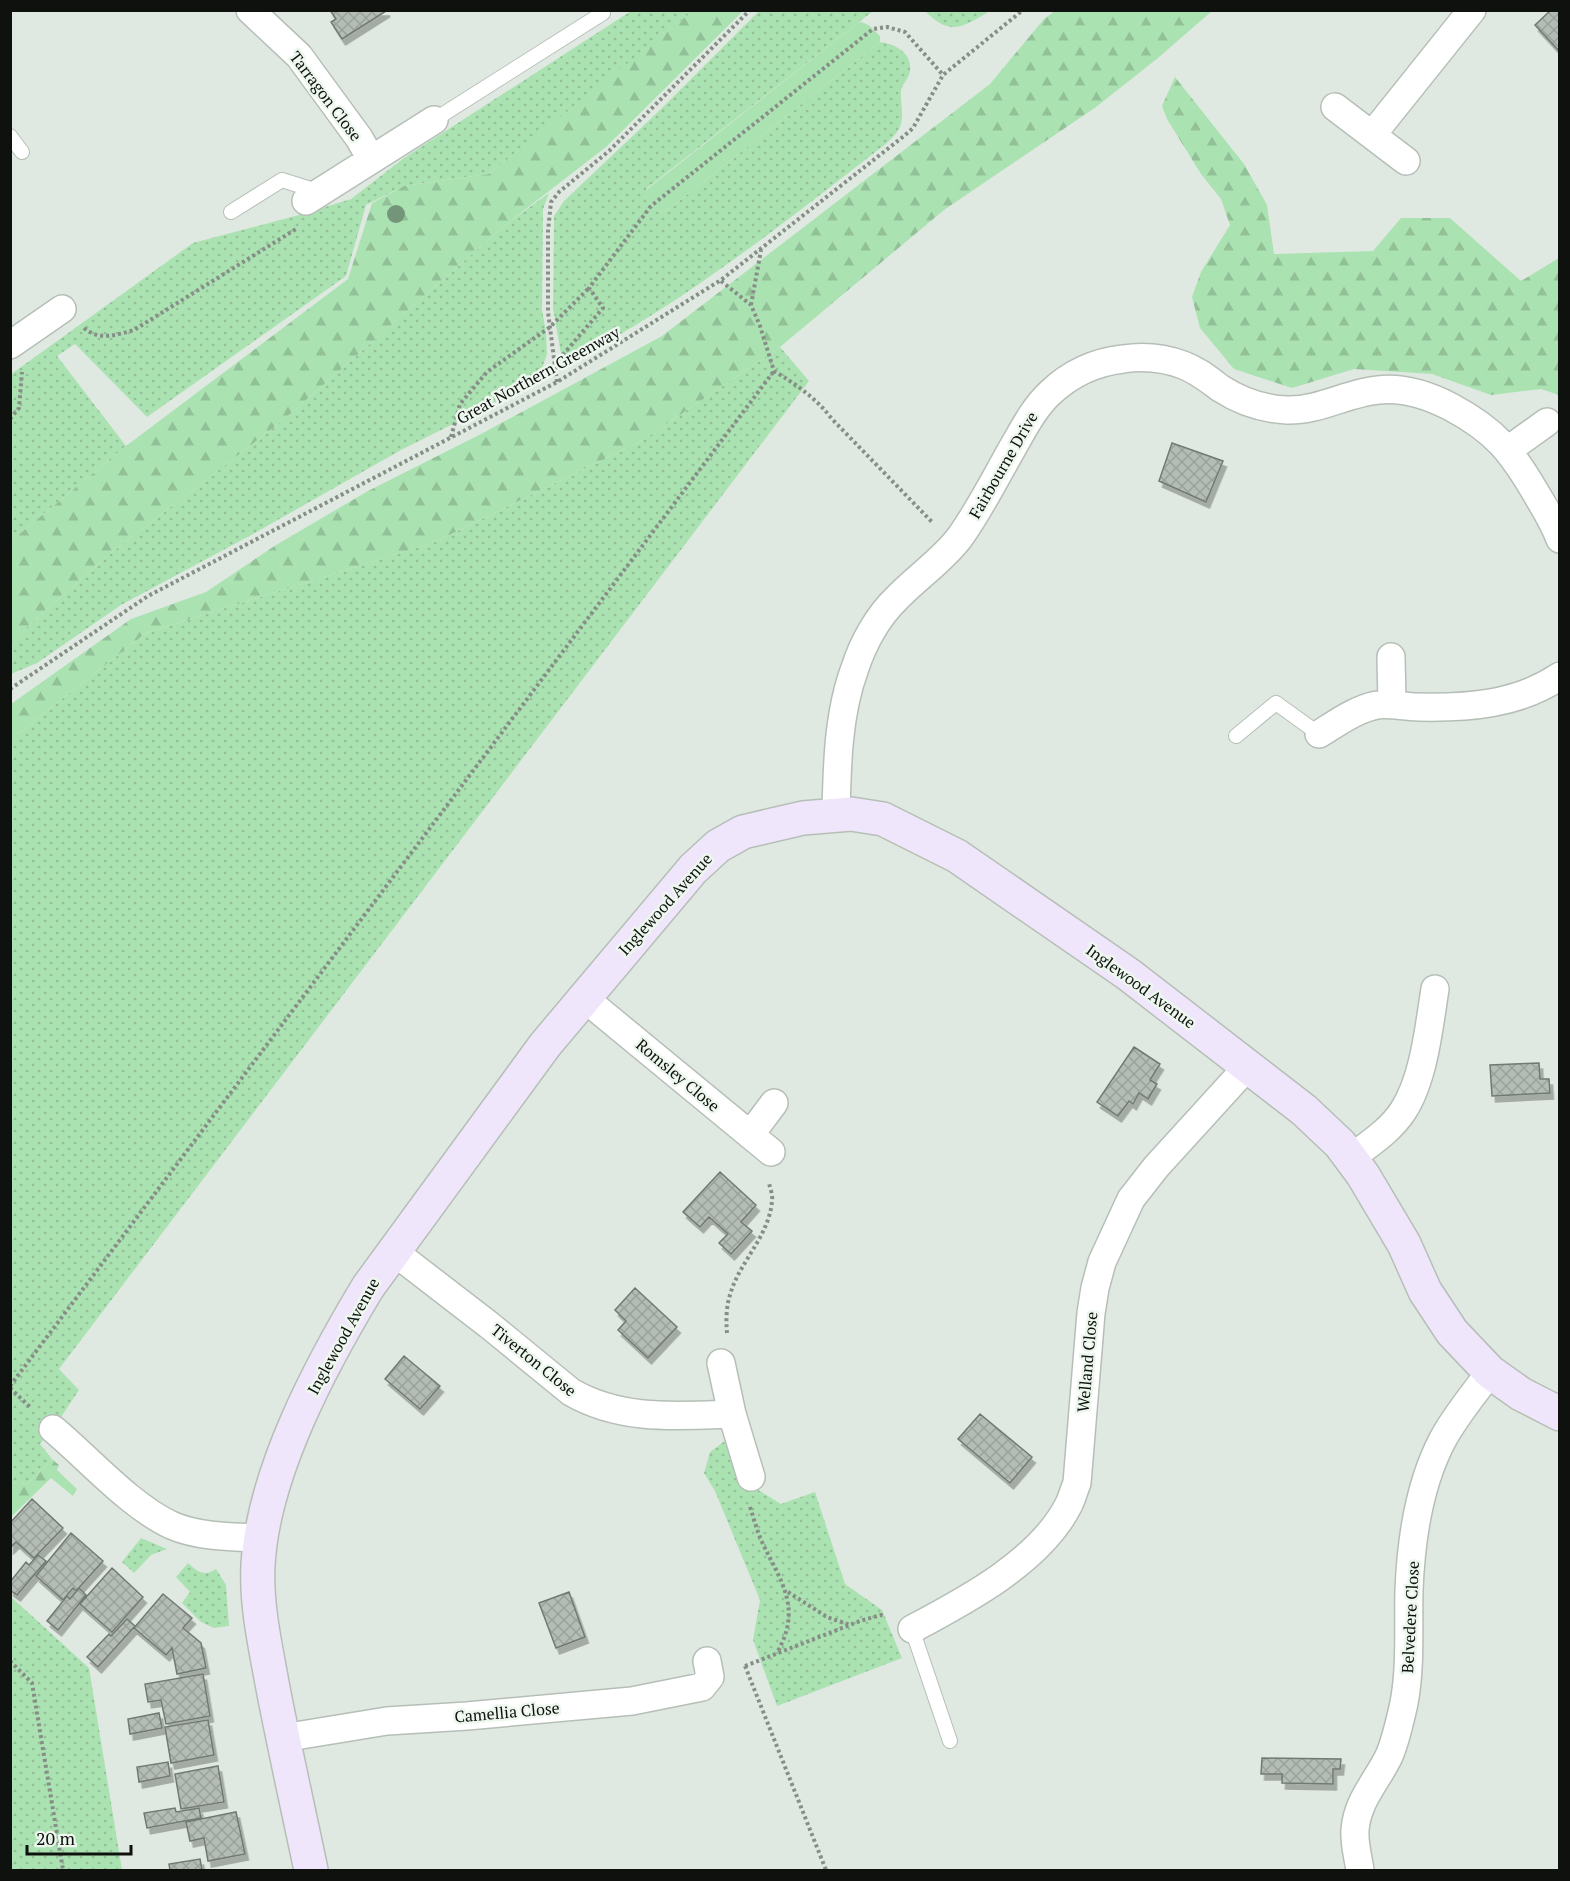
<svg xmlns="http://www.w3.org/2000/svg" width="1570" height="1881" font-family="'PT Serif',serif">
<style>
.grass{fill:url(#grass-dots)}
.forest{fill:url(#forest-firs)}
.pitch{fill:#abe2b2}
.building{fill:url(#building-cross-hatch);stroke:#717a72;stroke-width:1.5;filter:url(#shadow)}
.lines{fill:none;stroke-linecap:round;stroke-linejoin:round}
.lane-casing{stroke:#b6bfb7;stroke-width:16}
.street-casing{stroke:#b6bfb7;stroke-width:30}
.secondary-casing{stroke:#b6bfb7;stroke-width:36}
.path{stroke:#878d87;stroke-width:4;stroke-dasharray:3 3;stroke-linecap:butt}
.lane{stroke:#fff;stroke-width:14}
.street{stroke:#fff;stroke-width:27}
.secondary{stroke:#f0e6fc;stroke-width:33}
.tree{fill:#73967a}
.labels{text-anchor:middle;stroke-width:5;stroke-linejoin:round;paint-order:stroke}
.street-label{font-size:16px;fill:#0e110e;stroke:#edf7ee}
</style>
<defs>
<pattern id="grass-dots" width="8" height="8" patternUnits="userSpaceOnUse" patternTransform="scale(1.5)"><rect width="8" height="8" fill="#abe2b2"/><path d="M2 2h.1M6 6h.1" fill="none" stroke="#92c198" stroke-width="1.8" stroke-linecap="round"/></pattern>
<pattern id="forest-firs" width="22" height="20" patternUnits="userSpaceOnUse" patternTransform="scale(1.5)"><rect width="22" height="20" fill="#abe2b2"/><path d="M5 1l3.5 6h-7zM16 11l3.5 6h-7z" fill="#92c198"/></pattern>
<pattern id="building-cross-hatch" width="8" height="8" patternUnits="userSpaceOnUse" patternTransform="scale(1.5)"><rect width="8" height="8" fill="#b4bdb5"/><path d="M0 0l8 8M0 8l8-8" fill="none" stroke="#9aa19a"/></pattern>
<filter id="shadow"><feDropShadow dx="3.5" dy="6" stdDeviation="0" flood-color="#0004"/></filter>
</defs>
<rect width="100%" height="100%" fill="#e0e9e1"/>
<path class="grass" d="M631,11H694L489,174L404,186L366,205L346,276L147,417L75,344L57,356L126,446L11,541L10,375L193,243L299,215L351,199L404,158Z
M759,11H873L646,189L661,212L670,208L880,42C897,44 915,55 909,75C907,81 902,84 901,91C900,103 905,118 899,129C896,134 891,139 887,143C785,222 682,305 566,364L561,354L553,308L554,216L564,201L661,109Z
M925,11H990C963,27 950,37 925,11Z
M549,193L543,209L542,310L546,332L547,354L537,382L401,450L253,534L121,605L37,663L11,674V647L28,626L111,553L281,422L505,225Z
M780,347L809,381L59,1369L79,1390L53,1429L40,1444L52,1459L27,1484L11,1482V739L146,633L435,542L643,440Z
M726,1440L739,1478L781,1504L815,1492L845,1584L882,1610L902,1658L777,1706L753,1640L760,1600L715,1491L704,1473L710,1452Z
M141,1538L167,1549L151,1555L134,1573L122,1562Z
M188,1563C198,1572 204,1577 216,1569L226,1585L229,1626L214,1628L201,1622L182,1603L190,1592L176,1577Z
M10,1596L89,1668L122,1870H11Z"/>
<path class="forest" d="M694,10L743,11L606,147L505,225L281,422L111,553L28,626L11,647V541L126,446L348,279L372,203L404,186L489,174Z
M1055,11H1212L1158,58L1096,107L944,210L780,347L643,440L435,542L146,633L11,739V704L131,619L206,592L276,545L368,491L481,434L662,336L990,84L1044,19Z
M1175,77L1244,164L1267,205L1274,254L1373,251L1401,218H1450L1521,281L1559,258V395L1541,389L1491,395L1432,374L1354,369L1292,388L1234,369L1200,328L1192,297L1201,272L1230,225L1221,199L1201,174L1167,119L1162,106Z
M52,1459L59,1465L57,1470L77,1489L73,1496L51,1478L11,1517V1482L27,1484Z"/>
<path class="pitch" d="M859,22C869,23 873,29 880,36V42L670,208L661,212L651,206L644,198L646,190Z"/>
<path class="building" d="M330,10H386V11L342,39L331,22L336,19Z
M1551,10H1560V52L1535,25Z
M1172,443L1223,461L1206,502L1159,481Z
M1134,1047L1160,1064L1150,1080L1157,1084L1148,1099L1139,1093L1133,1104L1129,1101L1118,1116L1097,1102Z
M1539,1063L1540,1079H1549L1550,1093L1492,1096L1490,1065Z
M720,1172L756,1205L741,1222L752,1231L731,1254L719,1243L728,1234L709,1217L700,1227L683,1212Z
M635,1288L677,1327L648,1358L618,1330L626,1321L615,1310Z
M404,1356L440,1386L420,1409L385,1379Z
M980,1414L1032,1457L1010,1483L958,1439Z
M32,1499L63,1528L34,1558L16,1542L10,1548V1523Z
M71,1533L103,1561L76,1591L73,1588L63,1600L36,1576Z
M38,1555L46,1561L17,1595L10,1590V1582L26,1562L29,1565Z
M112,1568L143,1597L112,1632L80,1604Z
M79,1588L86,1595L58,1630L47,1621L67,1596L70,1599Z
M569,1592L585,1637L556,1648L539,1603Z
M163,1594L192,1618L183,1628L201,1643L206,1668L177,1674L172,1648L166,1655L134,1628Z
M127,1619L135,1626L98,1667L87,1657L109,1634L111,1636Z
M203,1674L210,1716L166,1724L161,1700L148,1702L145,1684Z
M159,1713L162,1728L130,1734L128,1719Z
M208,1720L214,1755L171,1763L165,1727Z
M1262,1758L1341,1759L1340,1769H1333V1784L1282,1783V1774H1261Z
M168,1762L170,1776L139,1782L137,1767Z
M218,1766L224,1802L181,1809L175,1774Z
M175,1808L176,1812L199,1808L201,1818L147,1828L144,1813Z
M236,1812L245,1854L208,1861L204,1838L190,1841L186,1822Z
M200,1859L202,1870H170L169,1864Z"/>
<g class="lines">
<defs>
<path id="lane" d="M434,120L603,13
M10,136L22,152
M231,212L282,180L320,192
M1236,736L1276,703L1319,734
M912,1629L950,1741"/>
<path id="street" d="M250,10L299,56L359,138L371,159
M1335,107L1406,161
M1372,135L1472,10
M306,201L434,120
M10,345L62,309
M1508,450L1547,422
M1391,657L1392,704
M1319,734C1337,723 1356,709 1377,705C1390,703 1404,707 1418,707C1468,708 1517,705 1560,676
M836,814C837,766 838,713 855,668C863,643 878,616 897,598C917,577 943,560 960,537C980,509 996,477 1013,447C1024,428 1034,408 1050,393C1070,374 1096,362 1123,359C1143,356 1164,358 1183,365C1197,370 1208,379 1220,388C1240,401 1263,409 1287,410C1319,411 1347,393 1378,390C1403,387 1428,395 1451,407C1496,431 1512,452 1537,495C1546,510 1554,523 1560,539
M584,998L771,1152
M750,1135L774,1103
M1351,1158C1369,1144 1390,1131 1403,1111C1424,1079 1429,1027 1435,989
M393,1251L489,1325L571,1392C621,1421 676,1416 732,1414
M721,1363L732,1414L751,1477
M53,1429C89,1459 129,1505 171,1525C198,1537 232,1537 261,1538
M912,1629C965,1601 1041,1561 1069,1504C1072,1498 1074,1490 1077,1483L1091,1313L1095,1288L1102,1262L1131,1199L1156,1167L1248,1066
M283,1738L387,1721L467,1716L632,1701L702,1687L710,1677L707,1661
M1360,1870C1358,1857 1354,1843 1355,1830C1357,1801 1377,1781 1389,1756C1396,1740 1400,1721 1404,1703C1411,1666 1408,1627 1409,1590C1411,1540 1419,1484 1443,1439C1456,1415 1474,1394 1490,1372"/>
<path id="secondary" d="M311,1870C298,1808 284,1746 272,1683C265,1644 256,1605 258,1565C263,1473 321,1365 368,1287L545,1045L693,869L718,846L743,832L803,818L851,814L883,819L957,856L1128,974L1304,1110L1340,1144L1363,1175L1404,1244L1425,1291L1452,1332L1490,1372L1521,1394L1560,1414"/>
</defs>
<use href="#lane" class="lane-casing"/>
<use href="#street" class="street-casing"/>
<use href="#secondary" class="secondary-casing"/>
<path class="path" d="M721,281L751,305L760,326L774,371C797,385 816,398 832,419L932,522
M751,305L761,250
M84,328C99,341 117,335 134,330L296,229
M555,364L603,308L589,288L651,206L873,29L887,27L905,32L943,75
M557,382L548,312V231L551,202L559,192L609,151L750,10
M10,419L19,408L22,372
M451,437L460,404L487,372L550,327L589,288
M10,689L148,596L557,382L721,280L904,136L913,128L943,75L1023,10
M727,1333C726,1321 726,1307 730,1295C739,1262 769,1237 772,1201C773,1195 770,1188 769,1183
M10,1386L774,371
M10,1388L31,1408
M750,1507C754,1519 757,1531 762,1542C781,1582 802,1607 778,1651
M788,1592L827,1617L850,1625
M10,1661L32,1683L63,1870
M745,1666L826,1870
M745,1666L860,1621L881,1615L884,1616"/>
<use href="#lane" class="lane"/>
<use href="#street" class="street"/>
<use href="#secondary" class="secondary"/>
</g>
<circle class="tree" cx="396" cy="214" r="9"/>
<g class="labels">
<g class="street-label">
<text transform="translate(326 96) rotate(53)" y="6">Tarragon Close</text>
<text transform="translate(538 375) rotate(-29)" y="6">Great Northern Greenway</text>
<text transform="translate(1003 465) rotate(-60)" y="6">Fairbourne Drive</text>
<text transform="translate(665 904) rotate(-48)" y="6">Inglewood Avenue</text>
<text transform="translate(1141 986) rotate(36)" y="6">Inglewood Avenue</text>
<text transform="translate(678 1075) rotate(40)" y="6">Romsley Close</text>
<text transform="translate(343 1336) rotate(-61)" y="6">Inglewood Avenue</text>
<text transform="translate(534 1360) rotate(39)" y="6">Tiverton Close</text>
<text transform="translate(1087 1362) rotate(-85)" y="6">Welland Close</text>
<text transform="translate(1410 1617) rotate(-87)" y="6">Belvedere Close</text>
<text transform="translate(507 1712) rotate(-5)" y="6">Camellia Close</text>
</g>
</g>
<rect width="1570" height="1881" fill="none" stroke="#0e110e" stroke-width="24"/>
<path d="M27 1845v9h104v-9" fill="none" stroke="#0e110e" stroke-width="3"/>
<text x="36" y="1845" font-size="18" fill="#0e110e" stroke="#edf7ee" stroke-width="4.5" paint-order="stroke">20 m</text>
</svg>
